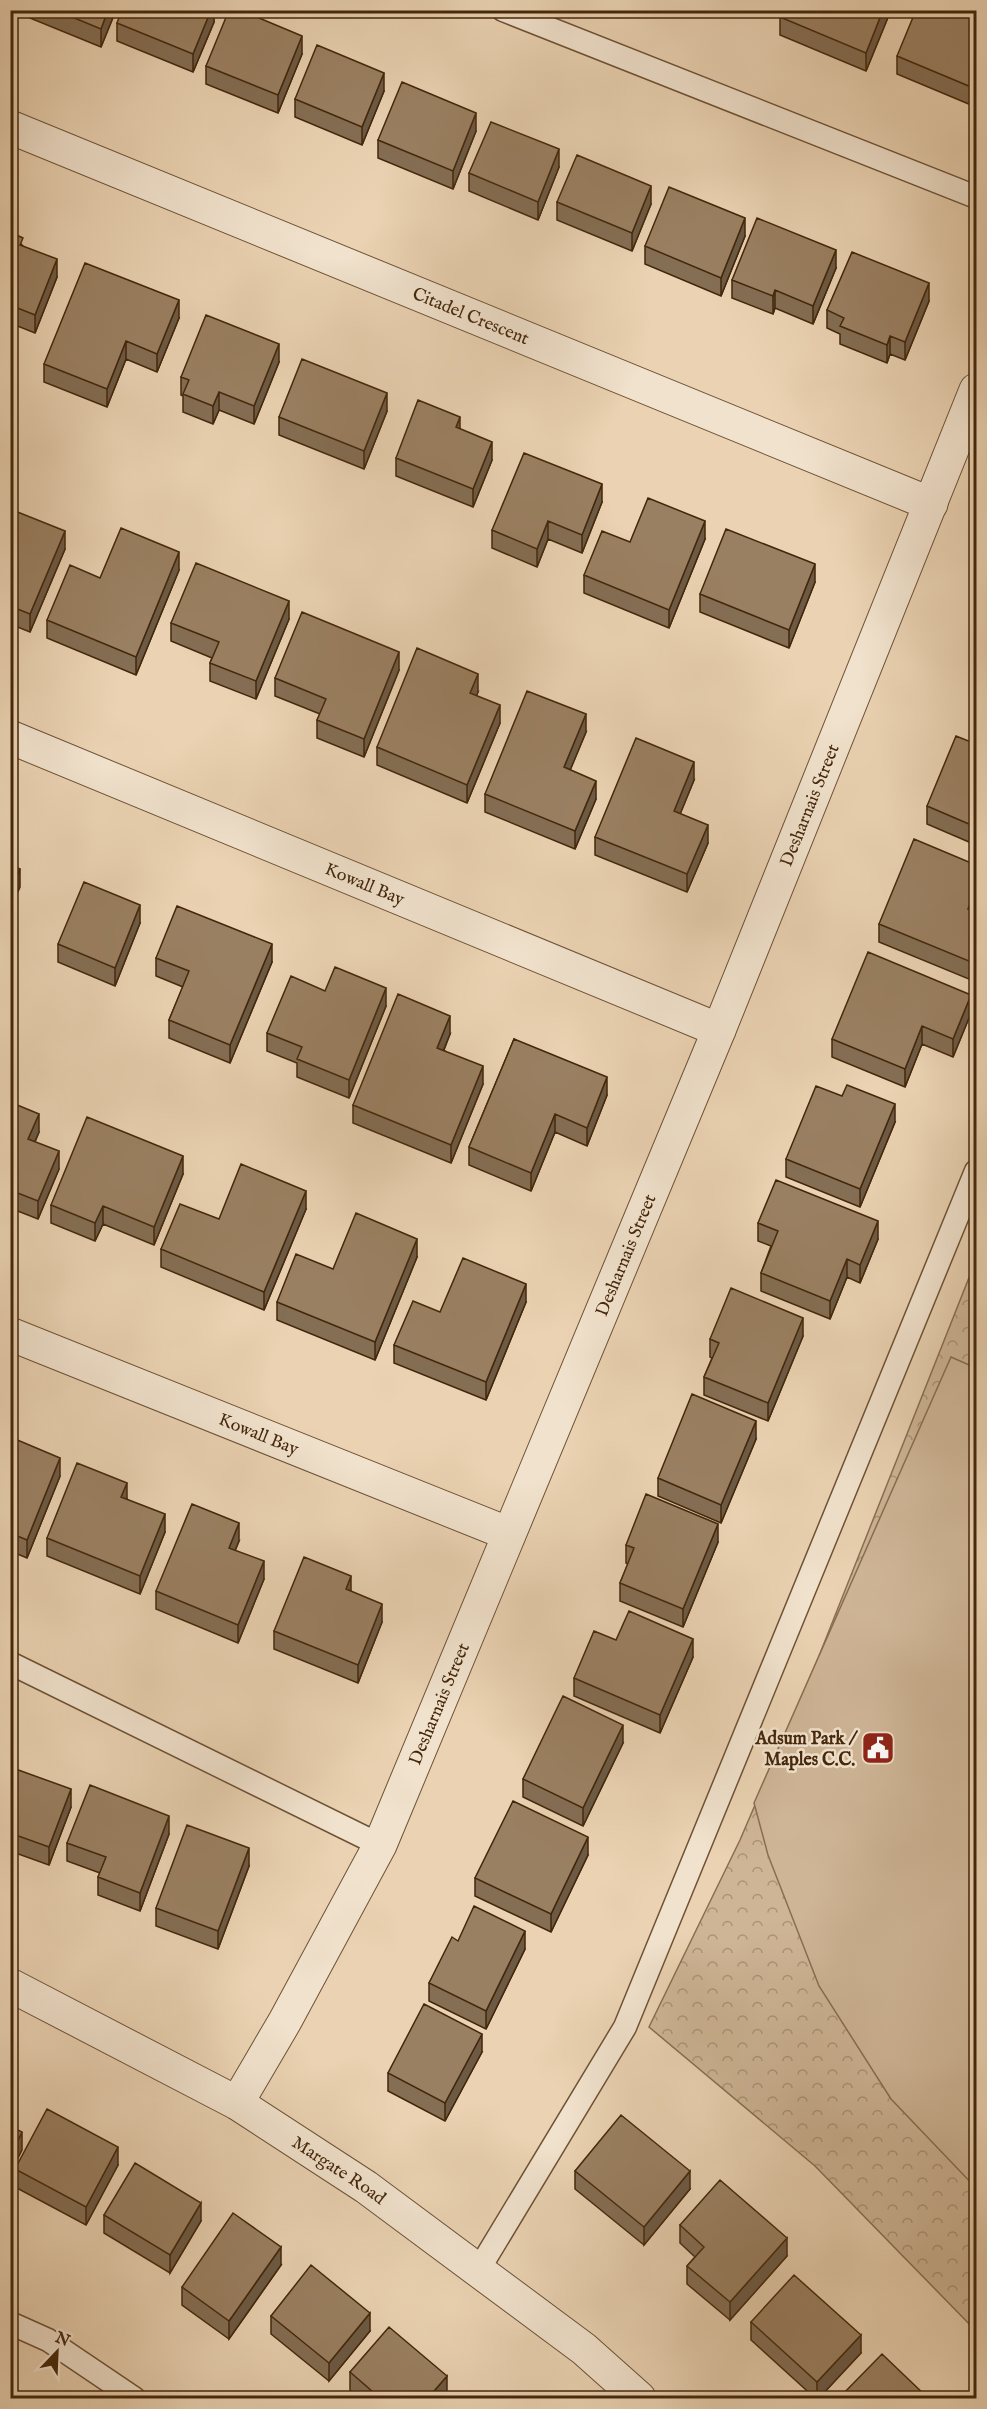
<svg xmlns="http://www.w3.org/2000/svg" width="987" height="2409" font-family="'IM FELL English',serif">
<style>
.park{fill:url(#park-crowns);stroke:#896e50;stroke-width:1.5}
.pitch{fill:#ceb596;stroke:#896e50;stroke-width:1.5}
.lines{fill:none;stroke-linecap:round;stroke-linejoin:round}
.service-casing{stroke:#6e5235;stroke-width:25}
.minor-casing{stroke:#6e5235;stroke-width:35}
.service{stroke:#f1e2cd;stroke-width:22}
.minor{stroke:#f1e2cd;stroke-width:33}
.wall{fill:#846e54;stroke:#44270b;stroke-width:1.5}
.shaded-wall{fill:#6c5a45;stroke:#44270b;stroke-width:1.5}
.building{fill:#9a8062;stroke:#44270b;stroke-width:1.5}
.labels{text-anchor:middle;stroke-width:5;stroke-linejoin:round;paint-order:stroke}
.street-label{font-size:18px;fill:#44270b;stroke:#f1e2cd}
.poi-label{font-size:18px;font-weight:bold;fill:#44270b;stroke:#f1e2cd;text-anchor:end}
</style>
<defs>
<pattern id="park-crowns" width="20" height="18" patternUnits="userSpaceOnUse" patternTransform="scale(1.5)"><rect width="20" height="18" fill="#ceb596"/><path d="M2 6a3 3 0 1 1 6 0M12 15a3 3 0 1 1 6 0" fill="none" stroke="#a99379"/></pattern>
</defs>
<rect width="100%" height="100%" fill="#ead2b2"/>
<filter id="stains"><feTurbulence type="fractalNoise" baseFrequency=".00333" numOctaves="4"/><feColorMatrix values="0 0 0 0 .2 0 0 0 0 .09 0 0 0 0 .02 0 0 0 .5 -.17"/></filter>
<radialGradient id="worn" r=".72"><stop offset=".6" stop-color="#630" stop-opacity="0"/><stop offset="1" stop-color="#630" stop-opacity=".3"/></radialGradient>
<path class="park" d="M976,1260V2331L815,2166L649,2027L740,1840L819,1656Z"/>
<path class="pitch" d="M951,1357L976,1368V2188L891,2099L819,1986L768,1855L754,1803Z"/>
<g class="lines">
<defs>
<path id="service" d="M503,10L976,197
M10,1663L380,1845
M479,2269L625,2027L976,1171
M10,2323L48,2340L134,2398"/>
<g id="minor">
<path id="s1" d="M10,127L931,504"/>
<path id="s2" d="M10,737L719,1030"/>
<path id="s3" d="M10,1334L509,1534"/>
<path id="s4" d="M10,1985L237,2103L366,2187L584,2349L639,2398"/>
<path id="s5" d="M237,2103L285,2021L380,1845L719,1030L976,390"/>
</g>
</defs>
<use href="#service" class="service-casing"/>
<use href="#minor" class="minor-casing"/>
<use href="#service" class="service"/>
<use href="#minor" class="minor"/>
</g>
<path class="wall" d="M25,10H116L101,47L25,16Z
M214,10V22L193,72L117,41V23Z
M742,10H761L758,17Z
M891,10L866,71L780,35V17Z
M976,10V107L897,74V56Z
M302,54L278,113L206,84V66Z
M384,91L362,145L295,117V99Z
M476,131L453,189L378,158V140Z
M559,167L538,220L469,191V173Z
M557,202L651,204L632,251L557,220Z
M10,232L23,246L57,277L35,333L10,323Z
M745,236L721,296L645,264V246Z
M836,268L813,324L775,308L773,314L732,298V280Z
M929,301L905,360L890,354L887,363L840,344V334L827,328V310Z
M179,318L157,372L126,359L107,407L44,382V364Z
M279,362L254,424L219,410L213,424L183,412V396L181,395V377Z
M387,411L364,469L279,435V417Z
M396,458L492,460L473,507L396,476Z
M602,502L582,553L548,539L537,567L492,548V530Z
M10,509L65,549L30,632L10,624Z
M705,539L669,628L584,593V575Z
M179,570L136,675L47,638V620L100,578Z
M815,582L789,648L700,612V594Z
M289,619L256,699L210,681V663L212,658L171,641V623Z
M399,670L364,757L317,738V720L320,714L275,696V678Z
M478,692L476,696L500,723L467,803L377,765V747Z
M586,732L570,770L596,799L575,849L485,812V794Z
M976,744V845L927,824V806Z
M694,780L680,814L708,843L687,892L595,855V837Z
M974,911L976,912V982L879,942V924Z
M140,923L115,986L58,962V944Z
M156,958L272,962L230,1063L169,1038V1020L183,987L156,976Z
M325,991L386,1006L349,1098L297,1077V1063L267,1051V1033Z
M971,1013L953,1057L922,1044L905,1087L832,1057V1039Z
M450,1034L444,1050L483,1084L451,1163L353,1123V1105Z
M514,1039L607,1095L587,1146L555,1132L531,1191L469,1165V1147Z
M10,1102L39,1132L35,1142L59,1169L38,1219L10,1208Z
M895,1122L860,1207L786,1177V1159Z
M183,1174L154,1245L103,1224L95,1241L51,1223V1205Z
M306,1209L264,1310L161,1267V1249L219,1219Z
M758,1223L878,1239L860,1283L847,1277L830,1319L761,1291V1273L771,1246L758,1241Z
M417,1257L375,1360L277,1320V1302L333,1269Z
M526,1302L486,1400L394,1363V1345L440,1312Z
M803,1336L768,1421L704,1395V1377L712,1358L710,1357V1339Z
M756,1439L721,1523L658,1496V1478Z
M10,1452L60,1476L27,1558L10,1551Z
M127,1499L165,1532L140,1594L47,1556V1538Z
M239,1541L235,1550L264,1579L238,1643L156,1609V1591Z
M718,1542L683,1627L620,1601V1583L628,1564L626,1563V1545Z
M351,1591L382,1622L358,1683L274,1649V1631Z
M616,1640L693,1657L660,1733L574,1696V1678Z
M623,1743L583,1826L523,1797V1779Z
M10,1767L71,1807L49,1865L10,1851Z
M169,1834L140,1911L98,1895V1877L100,1873L67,1861V1843Z
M588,1855L551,1932L475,1896V1878Z
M249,1866L218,1949L156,1926V1908Z
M458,1941L525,1949L486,2029L429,2001V1983Z
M482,2052L445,2121L388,2091V2073Z
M118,2165L86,2225L15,2187V2169Z
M575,2171L690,2189L644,2245L575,2189Z
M104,2215L201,2221L170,2273L104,2233Z
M680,2225L787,2256L730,2320L687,2284V2266L695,2257L680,2243Z
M281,2265L229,2339L182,2305V2287Z
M271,2316L370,2331L329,2381L271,2334Z
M751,2322L861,2353L819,2398H815L751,2340Z
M350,2372L447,2394L443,2398H359L350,2390Z"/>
<path class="shaded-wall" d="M108,10H116L101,47V29Z
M211,10H214V22L193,72V54Z
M883,10H891L866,71V53Z
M302,36V54L278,113V95Z
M384,73V91L362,145V127Z
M476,113V131L453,189V171Z
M559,149V167L538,220V202Z
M651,186V204L632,251V233Z
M745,218V236L721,296V278Z
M836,250V268L813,324V306Z
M57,259V277L35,333V315Z
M929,283V301L905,360V342Z
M775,290V308L773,314V296Z
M179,300V318L157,372V354Z
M890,336V354L887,363V345Z
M126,341V359L107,407V389Z
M279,344V362L254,424V406Z
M219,392V410L213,424V406Z
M387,393V411L364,469V451Z
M460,417V435L456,427Z
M492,442V460L473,507V489Z
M602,484V502L582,553V535Z
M548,521V539L537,567V549Z
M705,521V539L669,628V610Z
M65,531V549L30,632V614Z
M179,552V570L136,675V657Z
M815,564V582L789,648V630Z
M289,601V619L256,699V681Z
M399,652V670L364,757V739Z
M478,674V692L470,711V693Z
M500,705V723L467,803V785Z
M586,714V732L564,785V767Z
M694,762V780L674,829V811Z
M596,781V799L575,849V831Z
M708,825V843L687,892V874Z
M20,869V887L10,910V892Z
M976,888V906L968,927V909Z
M140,905V923L115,986V968Z
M272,944V962L230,1063V1045Z
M386,988V1006L349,1098V1080Z
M971,995V1013L953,1057V1039Z
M450,1016V1034L437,1066V1048Z
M922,1026V1044L905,1087V1069Z
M483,1066V1084L451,1163V1145Z
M607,1077V1095L587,1146V1128Z
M895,1104V1122L860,1207V1189Z
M39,1114V1132L28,1157V1139Z
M555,1114V1132L531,1191V1173Z
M59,1151V1169L38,1219V1201Z
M183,1156V1174L154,1245V1227Z
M306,1191V1209L264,1310V1292Z
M103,1206V1224L95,1241V1223Z
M878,1221V1239L860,1283V1265Z
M417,1239V1257L375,1360V1342Z
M847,1259V1277L830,1319V1301Z
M526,1284V1302L486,1400V1382Z
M803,1318V1336L768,1421V1403Z
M756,1421V1439L721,1523V1505Z
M60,1458V1476L27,1558V1540Z
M127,1483V1501L121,1497Z
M165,1514V1532L140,1594V1576Z
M239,1523V1541L229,1566V1548Z
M718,1524V1542L683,1627V1609Z
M264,1561V1579L238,1643V1625Z
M351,1576V1594L346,1589Z
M382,1604V1622L358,1683V1665Z
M693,1639V1657L660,1733V1715Z
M623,1725V1743L583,1826V1808Z
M71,1789V1807L49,1865V1847Z
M169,1816V1834L140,1911V1893Z
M588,1837V1855L551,1932V1914Z
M249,1848V1866L218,1949V1931Z
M525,1931V1949L486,2029V2011Z
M482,2034V2052L445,2121V2103Z
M22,2132V2150L10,2174V2156Z
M118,2147V2165L86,2225V2207Z
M690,2171V2189L644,2245V2227Z
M201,2203V2221L170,2273V2255Z
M787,2238V2256L730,2320V2302Z
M281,2247V2265L229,2339V2321Z
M370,2313V2331L329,2381V2363Z
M861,2335V2353L819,2398H817V2382Z
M447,2376V2394L443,2398H428Z"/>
<path class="building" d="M55,10H108L101,29Z
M122,10H211L193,54L117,23Z
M229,10H240L302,36L278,95L206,66Z
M782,10H883L866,53L780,17Z
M916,10H976V89L897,56Z
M317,45L384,73L362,127L295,99Z
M402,82L476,113L453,171L378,140Z
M491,122L559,149L538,202L469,173Z
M577,155L651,186L632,233L557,202Z
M669,187L745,218L721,278L645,246Z
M757,218L836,250L813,306L775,290L773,296L732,280Z
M10,232L23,238L20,245L57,259L35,315L10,305Z
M852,252L929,283L905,342L890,336L887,345L840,326L844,318L827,310Z
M85,263L179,300L157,354L126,341L107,389L44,364Z
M206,315L279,344L254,406L219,392L213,406L183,394L189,380L181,377Z
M302,359L387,393L364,451L279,417Z
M418,400L460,417L456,427L492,442L473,489L396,458Z
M524,453L602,484L582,535L548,521L537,549L492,530Z
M648,498L705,521L669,610L584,575L602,531L630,542Z
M10,509L65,531L30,614L10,606Z
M121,528L179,552L136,657L47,620L70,565L100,578Z
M726,529L815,564L789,630L700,594Z
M196,563L289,601L256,681L210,663L219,642L171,623Z
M302,612L399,652L364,739L317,720L326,699L275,678Z
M417,648L478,674L470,693L500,705L467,785L377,747Z
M527,691L586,714L564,767L596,781L575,831L485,794Z
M956,736L976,744V827L927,806Z
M636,738L694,762L674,811L708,825L687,874L595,837Z
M914,839L976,865V888L968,909L976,912V964L879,924Z
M10,865L20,869L10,892Z
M84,882L140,905L115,968L58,944Z
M177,906L272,944L230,1045L169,1020L189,971L156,958Z
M868,952L971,995L953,1039L922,1026L905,1069L832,1039Z
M335,967L386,988L349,1080L297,1059L302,1047L267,1033L291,976L325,991Z
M398,994L450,1016L437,1048L483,1066L451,1145L353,1105Z
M514,1039L607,1077L587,1128L555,1114L531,1173L469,1147Z
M847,1085L895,1104L860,1189L786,1159L816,1086L842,1096Z
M10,1102L39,1114L28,1139L59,1151L38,1201L10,1190Z
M87,1117L183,1156L154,1227L103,1206L95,1223L51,1205Z
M241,1164L306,1191L264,1292L161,1249L180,1204L219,1219Z
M776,1180L878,1221L860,1265L847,1259L830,1301L761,1273L778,1231L758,1223Z
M356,1213L417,1239L375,1342L277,1302L296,1254L333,1269Z
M463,1258L526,1284L486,1382L394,1345L413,1301L440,1312Z
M731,1288L803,1318L768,1403L704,1377L719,1343L710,1339Z
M692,1394L756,1421L721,1505L658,1478Z
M15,1439L60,1458L27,1540L10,1533V1452Z
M77,1463L127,1483L121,1497L165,1514L140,1576L47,1538Z
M646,1494L718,1524L683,1609L620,1583L634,1548L626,1545Z
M192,1504L239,1523L229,1548L264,1561L238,1625L156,1591Z
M304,1557L351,1576L346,1589L382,1604L358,1665L274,1631Z
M629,1611L693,1639L660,1715L574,1678L594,1631L616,1640Z
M563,1696L623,1725L583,1808L523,1779Z
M10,1767L71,1789L49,1847L10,1833Z
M90,1785L169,1816L140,1893L98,1877L106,1857L67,1843Z
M513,1801L588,1837L551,1914L475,1878Z
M187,1825L249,1848L218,1931L156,1908Z
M474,1906L525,1931L486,2011L429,1983L452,1937L458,1941Z
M424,2004L482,2034L445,2103L388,2073Z
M47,2109L118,2147L86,2207L15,2169Z
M621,2115L690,2171L644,2227L575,2171Z
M10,2126L22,2132L10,2156Z
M135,2163L201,2203L170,2255L104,2215Z
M720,2180L787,2238L730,2302L687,2266L704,2247L680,2225Z
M233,2213L281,2247L229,2321L182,2287Z
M311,2265L370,2313L329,2363L271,2316Z
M794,2275L861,2335L817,2382L751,2322Z
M389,2327L447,2376L428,2398H380L350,2372Z
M882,2354L928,2398H839Z
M481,2392L487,2398H474Z"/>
<defs>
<symbol id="civic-square" viewBox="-11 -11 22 22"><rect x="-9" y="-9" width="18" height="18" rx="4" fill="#8f2418" stroke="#f1e2cd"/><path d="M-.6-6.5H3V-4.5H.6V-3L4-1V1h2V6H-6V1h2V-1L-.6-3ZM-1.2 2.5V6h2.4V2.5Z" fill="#fff"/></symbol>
</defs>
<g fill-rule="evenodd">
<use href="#civic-square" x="859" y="1729" width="38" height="38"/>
</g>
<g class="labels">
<g class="street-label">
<text dy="6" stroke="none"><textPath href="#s1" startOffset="498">Citadel Crescent</textPath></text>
<text dy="6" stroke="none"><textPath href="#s5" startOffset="1420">Desharnais Street</textPath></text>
<text dy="6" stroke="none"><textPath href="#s2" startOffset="384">Kowall Bay</textPath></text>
<text dy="6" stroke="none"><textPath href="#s5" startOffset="934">Desharnais Street</textPath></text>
<text dy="6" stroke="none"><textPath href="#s3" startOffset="268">Kowall Bay</textPath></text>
<text dy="6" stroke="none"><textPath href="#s5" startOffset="448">Desharnais Street</textPath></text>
<text dy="6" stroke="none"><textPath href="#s4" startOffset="378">Margate Road</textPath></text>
</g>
<g class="poi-label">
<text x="855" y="1744">Adsum Park /<tspan x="855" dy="21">Maples C.C.</tspan></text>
</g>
</g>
<rect width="987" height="2409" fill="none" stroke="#ead2b2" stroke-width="36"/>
<rect x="12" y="12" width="963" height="2385" fill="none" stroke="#44270b" stroke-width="3"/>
<rect x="18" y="18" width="951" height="2373" fill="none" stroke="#44270b" stroke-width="1.5"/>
<g transform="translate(57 2352) rotate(23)" stroke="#f1e2cd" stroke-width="4.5" paint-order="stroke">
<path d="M0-4.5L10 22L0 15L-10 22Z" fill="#44270b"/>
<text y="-9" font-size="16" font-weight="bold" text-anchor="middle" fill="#44270b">N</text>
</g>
<rect width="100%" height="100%" filter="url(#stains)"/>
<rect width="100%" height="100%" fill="url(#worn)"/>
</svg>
